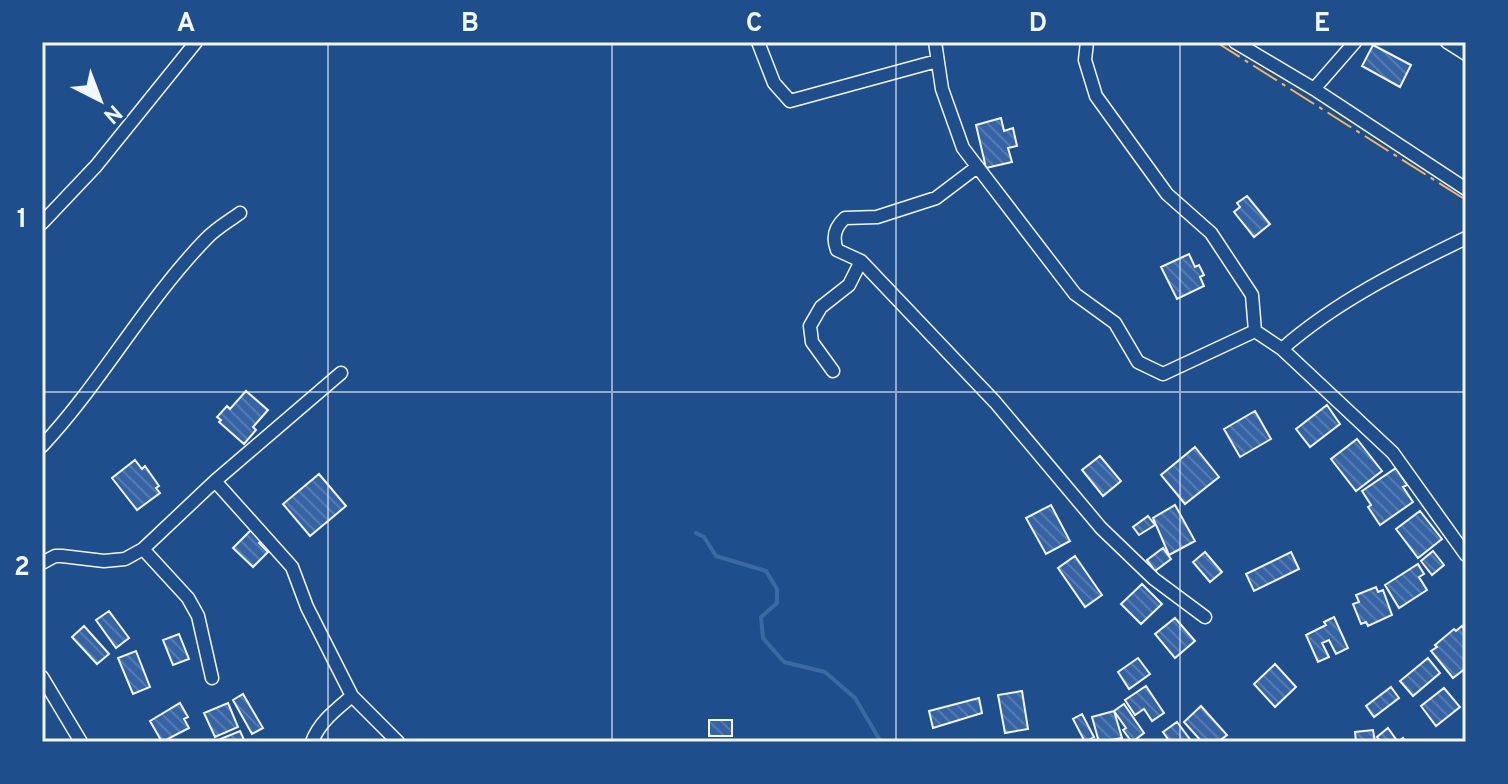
<svg xmlns="http://www.w3.org/2000/svg" width="1508" height="784" font-family="Overpass,sans-serif">
<style>
.lines{fill:none;stroke-linecap:round;stroke-linejoin:round}
.stream{stroke:#3b69a3;stroke-width:4}
.building{fill:url(#building-back-hatch);stroke:#f2f6ff;stroke-width:2}
.minor-casing{stroke:#f2f6ff;stroke-width:15}
.minor{stroke:#1f4e8c;stroke-width:12}
.power{stroke:#ffb74d;stroke-width:2;stroke-dasharray:28 6 4 6;stroke-linecap:butt}
.grid{fill:none;stroke:#f2f6ff;stroke-width:2;stroke-opacity:0.55}
.neatline{fill:none;stroke:#f2f6ff;stroke-width:3}
.grid-label{font-size:26px;text-anchor:middle;font-weight:bold;fill:#f2f6ff}
</style>
<defs>
<pattern id="building-back-hatch" width="6" height="6" patternUnits="userSpaceOnUse" patternTransform="scale(2)"><rect width="6" height="6" fill="#3563a3"/><path d="M-1 5l2 2M0 0l6 6M5-1l2 2" fill="none" stroke="#537ab1"/></pattern>
</defs>
<rect width="100%" height="100%" fill="#1f4e8c"/>
<g class="lines">
<path class="stream" d="M696,533L704,537L716,556L766,571L777,589V603L761,617L763,638L784,662L825,672L855,698L881,742"/>
</g>
<path class="building" d="M1373,45L1411,65L1400,87L1362,66Z
M1001,118L1004,131L1013,128L1017,146L1008,148L1012,162L986,168L976,125Z
M1247,196L1270,224L1254,237L1234,212L1240,207L1237,203Z
M1189,254L1195,267L1199,265L1204,275L1200,277L1204,286L1177,299L1161,267Z
M246,391L268,410L253,427L256,430L244,444L219,422L221,420L217,417L227,406L230,409Z
M1327,405L1340,424L1310,447L1296,429Z
M1255,411L1271,439L1240,457L1224,429Z
M1357,439L1382,471L1356,491L1331,459Z
M1195,447L1219,477L1185,504L1161,475Z
M1100,456L1121,481L1103,496L1082,470Z
M135,460L142,469L145,466L159,486L156,488L160,493L137,510L112,478Z
M1396,468L1407,485L1403,487L1413,502L1380,525L1368,507L1371,505L1362,491Z
M319,474L346,506L310,536L283,504Z
M1051,505L1070,541L1046,554L1026,518Z
M1175,505L1195,541L1169,555L1153,518Z
M1420,511L1442,539L1418,558L1396,529Z
M1148,516L1155,525L1139,535L1133,527Z
M252,529L262,539L259,543L268,552L253,567L233,548Z
M1163,548L1171,559L1155,571L1147,560Z
M1433,551L1444,565L1432,575L1421,561Z
M1205,552L1222,572L1210,582L1193,562Z
M1291,552L1299,569L1254,591L1246,574Z
M1075,556L1102,595L1085,607L1058,568Z
M1418,564L1424,574L1419,577L1427,590L1399,608L1385,585Z
M1142,584L1162,604L1141,624L1121,604Z
M1376,587L1378,592L1383,590L1392,615L1368,626L1366,622L1361,624L1353,604L1359,602L1356,595Z
M109,611L129,638L116,648L96,620Z
M1334,617L1348,648L1336,654L1329,640L1322,643L1329,657L1318,662L1306,635L1326,625L1324,622Z
M1175,618L1195,641L1175,658L1155,634Z
M84,626L109,654L97,664L72,637Z
M1462,626L1466,631V668L1453,678L1431,651L1437,647L1435,645L1454,629L1456,631Z
M179,634L189,659L173,665L163,640Z
M136,651L150,687L133,694L118,658Z
M1138,658L1150,674L1129,689L1118,672Z
M1428,658L1440,673L1413,696L1400,681Z
M1275,664L1296,687L1275,707L1254,684Z
M1146,686L1164,713L1152,721L1144,709L1135,715L1125,700Z
M1391,687L1399,698L1374,717L1366,706Z
M1444,688L1460,707L1436,726L1421,706Z
M1022,691L1028,729L1005,733L998,695Z
M243,694L263,728L252,734L233,700Z
M979,698L982,713L933,728L929,711Z
M180,703L188,717L184,719L189,728L162,742L150,721Z
M228,703L238,727L215,737L204,713Z
M1124,704L1144,733L1132,742L1123,730L1126,728L1114,711Z
M1201,706L1227,735L1218,742H1202L1184,722Z
M1114,711L1122,738L1099,742L1092,717Z
M1082,714L1094,737L1085,742L1073,719Z
M709,720H732V736H709Z
M1177,722L1192,742H1170L1163,732Z
M1388,728L1398,742L1403,738L1406,742H1381L1377,737Z
M1373,730L1375,742H1356L1355,732Z
M240,731L245,742H219L218,740Z"/>
<g class="lines">
<defs>
<path id="minor" d="M758,42L774,83L790,101L937,61
M935,42L942,89L963,148L1075,294L1115,323L1138,362L1163,374L1255,331
M1087,42L1085,60L1096,96L1167,194L1211,233L1252,295L1255,331
M1235,42L1314,89L1466,189
M1447,42L1466,54
M1314,89L1355,42
M42,223L96,166L196,42
M861,261L995,402L1101,528L1154,579L1205,617
M1255,331L1282,349L1393,453L1466,555
M1282,349C1335,302 1402,269 1466,238
M833,371L812,342L810,326L821,307L849,285L861,261L837,250C832,237 835,227 845,218L877,217L936,198L977,167
M42,446C102,382 144,303 206,239C215,229 229,221 240,213
M215,481L292,567L307,607L352,696L398,742
M143,549L188,598L198,616L212,678
M42,563L55,556H62L104,561L125,559L143,549L215,481L341,373
M42,677L81,742
M312,742C319,722 337,709 352,696"/>
</defs>
<use href="#minor" class="minor-casing"/>
<use href="#minor" class="minor"/>
<path class="power" d="M1216,42L1466,200"/>
</g>
<path class="grid" d="M328,42V742M612,42V742M896,42V742M1180,42V742M42,392H1466"/>
<rect width="1508" height="784" fill="none" stroke="#1f4e8c" stroke-width="88"/>
<g transform="translate(100 100) rotate(138)" stroke="#1f4e8c" stroke-width="6" paint-order="stroke">
<path d="M0-6L14 30L0 20L-14 30Z" fill="#f2f6ff"/>
<text y="-12" font-size="22" font-weight="bold" text-anchor="middle" fill="#f2f6ff">N</text>
</g>
<rect x="44" y="44" width="1420" height="696" class="neatline"/>
<g class="grid-label">
<text x="186" y="31">A</text>
<text x="470" y="31">B</text>
<text x="754" y="31">C</text>
<text x="1038" y="31">D</text>
<text x="1322" y="31">E</text>
<text x="22" y="227">1</text>
<text x="22" y="575">2</text>
</g>
</svg>
